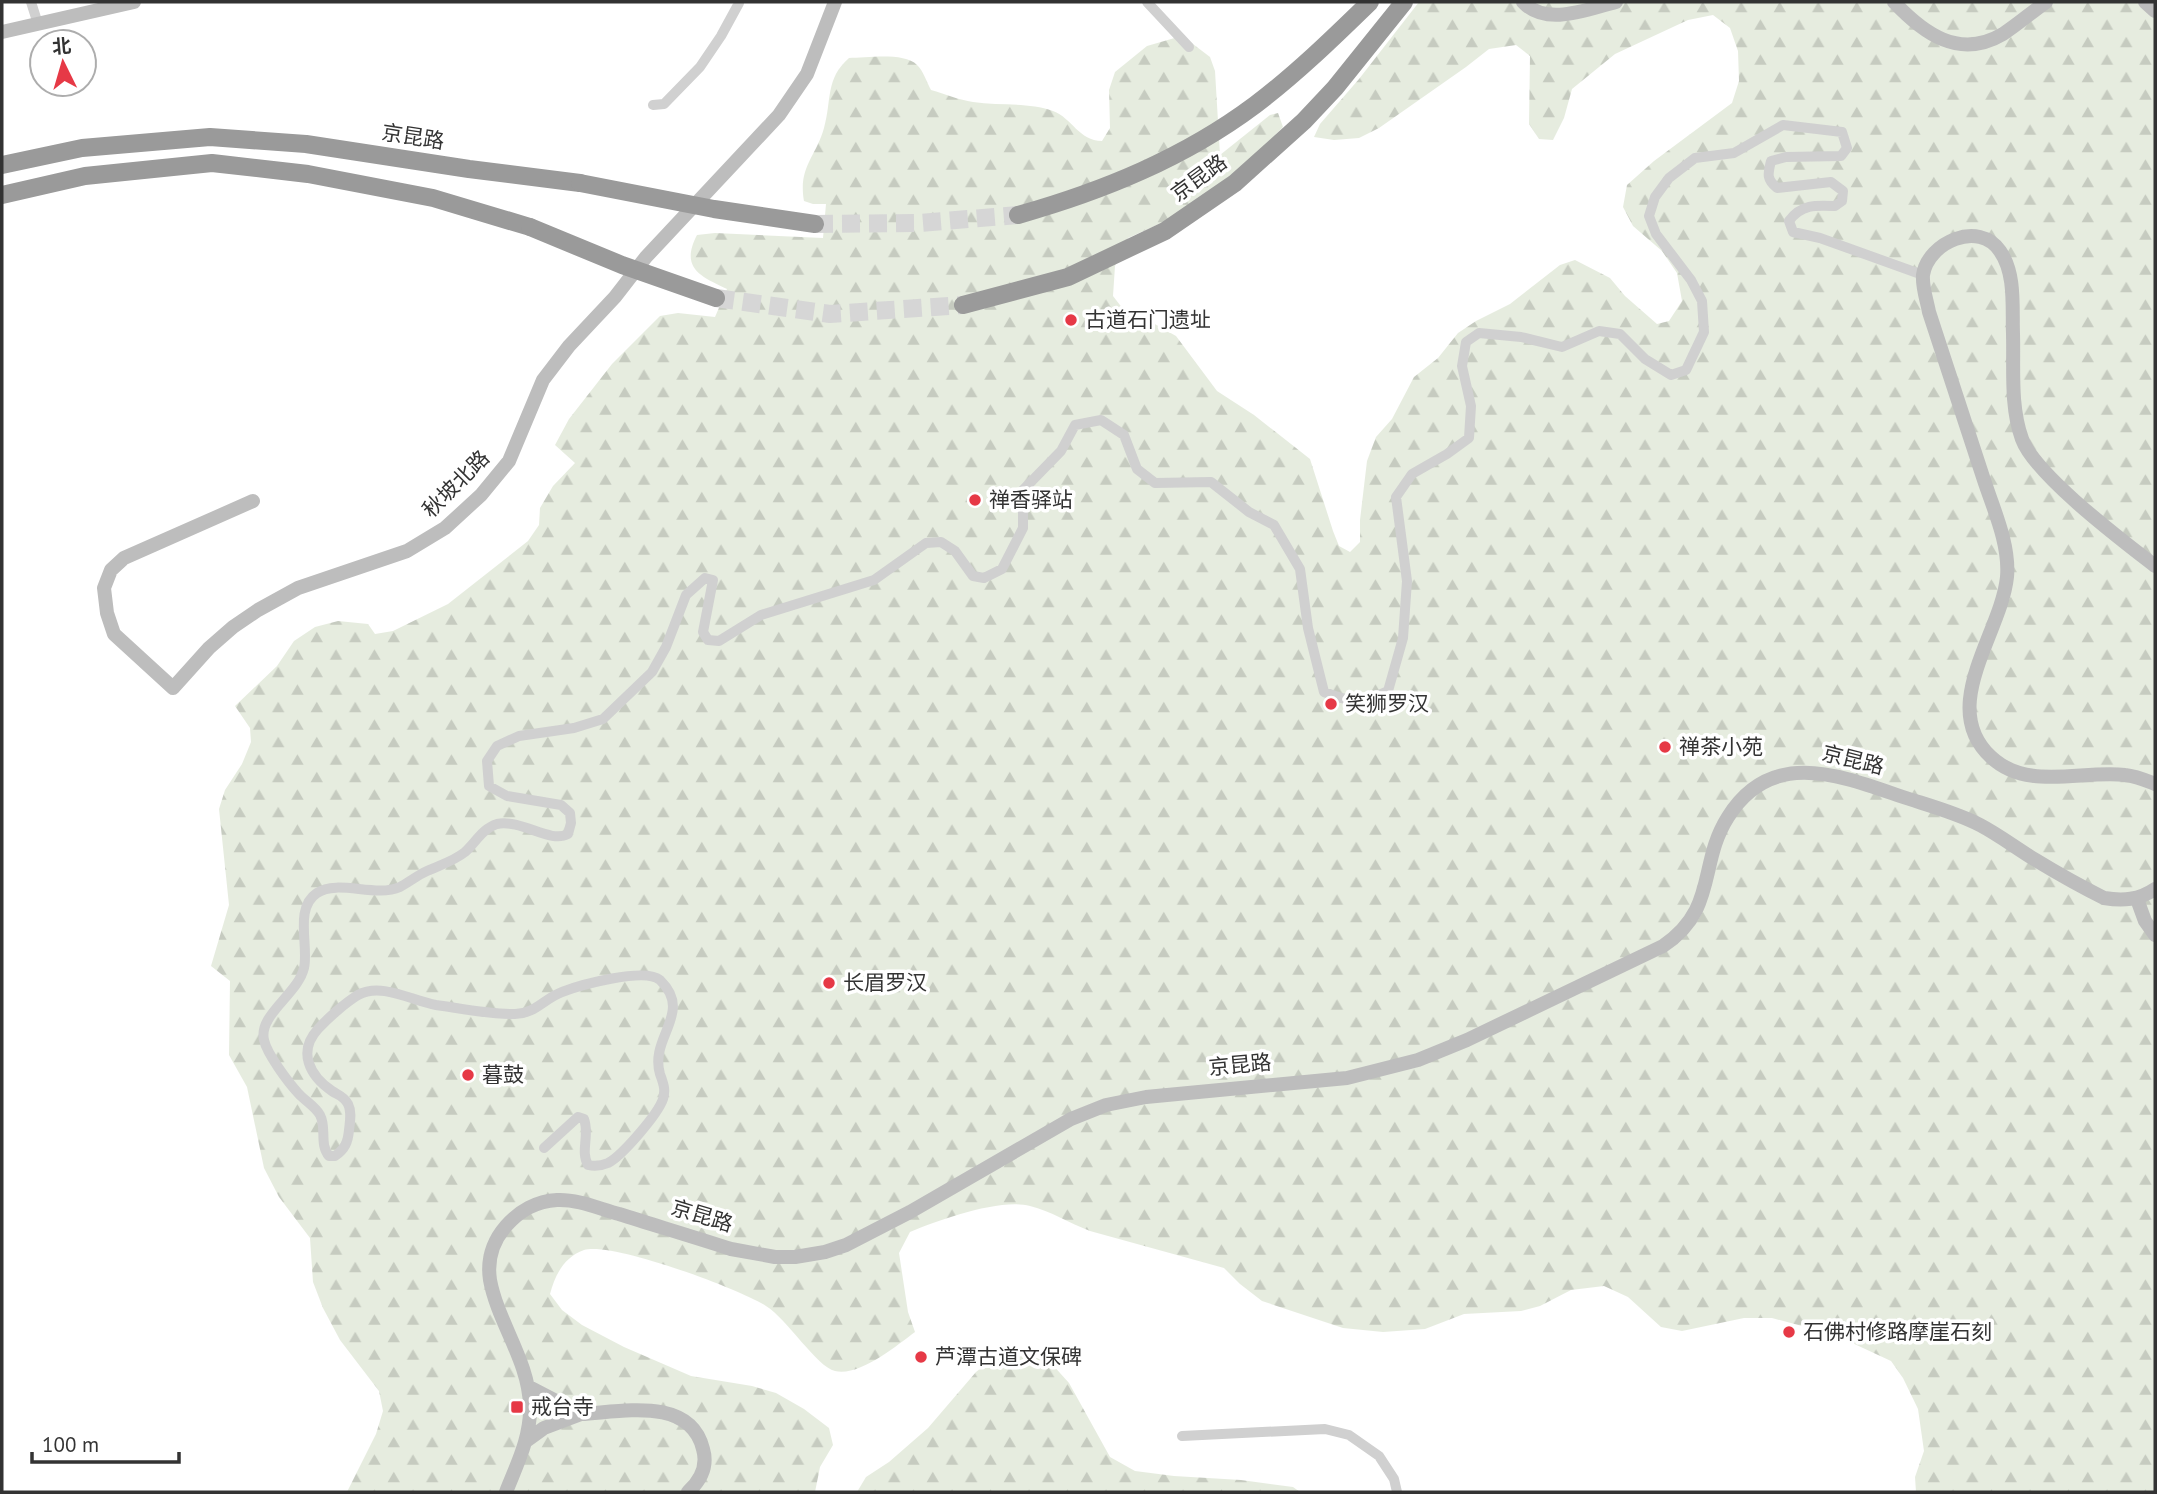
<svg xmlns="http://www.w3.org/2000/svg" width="2157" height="1494" font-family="'PT Sans','Noto Sans SC',sans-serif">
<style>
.forest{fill:url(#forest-firs)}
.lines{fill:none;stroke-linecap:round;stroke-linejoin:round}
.highway-tunnel{stroke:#d6d6d6;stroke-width:18;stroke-dasharray:18 9;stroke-linecap:butt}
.street{stroke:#d0d0d0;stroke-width:10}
.secondary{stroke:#bdbdbd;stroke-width:14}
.highway{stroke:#9a9a9a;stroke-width:18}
.highway-bridge{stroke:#9a9a9a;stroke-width:18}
.poi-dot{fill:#e63946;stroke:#fff;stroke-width:2.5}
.labels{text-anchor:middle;stroke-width:7;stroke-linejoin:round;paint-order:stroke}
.street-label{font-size:21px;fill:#333;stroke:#fff}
.poi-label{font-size:21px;fill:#333;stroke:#fff;text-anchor:start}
</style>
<defs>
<pattern id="forest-firs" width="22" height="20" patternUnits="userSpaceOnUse" patternTransform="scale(1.75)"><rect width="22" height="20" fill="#e6ecdf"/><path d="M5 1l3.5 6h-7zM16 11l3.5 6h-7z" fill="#c6cbc0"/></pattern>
</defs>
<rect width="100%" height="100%" fill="#fff"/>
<path class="forest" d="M1419,2H2155V1492H1916L1915,1477L1924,1451L1918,1409L1903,1378L1891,1361L1835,1335L1772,1318H1744L1682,1331L1661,1327L1628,1297L1604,1286L1571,1290L1540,1306L1521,1311L1464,1314L1425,1329L1383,1332L1343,1328L1262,1301L1240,1284L1224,1268L1090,1231C1069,1223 1051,1211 1030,1206C1000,1198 939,1220 910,1232L899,1253L908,1312L915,1332C896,1346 859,1377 835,1371C817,1367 787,1319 766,1306C740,1289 611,1241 584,1250C564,1257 555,1275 550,1294L562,1310L582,1325L624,1347L691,1376L752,1386L776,1393L804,1409L829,1428L833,1445L820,1467L815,1492H347L376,1434L383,1411L379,1391L340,1340L323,1308L313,1282L310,1238L279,1197L264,1168L247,1087L229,1055L230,981L211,966L229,905L219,809L225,790L242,764L251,742L250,728L235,706L277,666L294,641L315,627L338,621L368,624L375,634L393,631L448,604L528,541L539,525L540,508L553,486L575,463L555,445L569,419L612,364L660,316L678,313L715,317L727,289C700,276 680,268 697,235L715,233L823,238L826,204H813L804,201C798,167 816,157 824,128C832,100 825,79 849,58C867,58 904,52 917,65C923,70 927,83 931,90C945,94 959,100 973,102C999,106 1028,102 1053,111C1072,118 1079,141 1102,141L1110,128L1109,90L1115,72L1147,46L1178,37L1189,41L1210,57L1215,71L1220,155L1270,115L1278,113L1283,127L1247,164L1168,220L1128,238L1115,266L1113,296L1123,309L1137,314L1176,336L1217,391L1254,415L1310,459L1333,531L1339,546L1350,552L1360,542V520L1367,461L1376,437L1392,419L1414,377L1438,358L1458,333L1476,321L1510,304L1560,265L1575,260L1610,278L1625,296L1657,324L1669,321L1682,301L1677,273L1662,251L1633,226L1623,207L1627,185L1654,161L1732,103L1739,81L1738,51L1730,28L1713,15L1688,20L1615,54L1572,89L1564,118L1553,140L1539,139L1529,124L1530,56L1516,45L1489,49L1466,67L1379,128L1359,138L1334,140L1314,137L1320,124L1359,79Z
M1031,1356L1051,1363L1069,1383L1110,1457L1135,1471L1174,1476L1241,1480L1293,1487L1300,1492H857L866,1477L889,1462L928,1428L976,1372L995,1357Z"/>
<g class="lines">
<path class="highway-tunnel" d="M815,224L920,223L1018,215
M716,298L830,314L963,305"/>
<path class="street" d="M31,2L38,24
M1147,2L1189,47
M653,105L664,104L700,67L721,36L739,3L738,2
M544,1148L578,1117L584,1119C590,1135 580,1151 588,1165C596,1167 601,1166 608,1163C622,1156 658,1114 663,1099C666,1089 663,1083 660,1074C649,1037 694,1013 660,980C645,967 580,985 562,992C545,998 535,1014 515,1014C493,1015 458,1008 436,1005C412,1001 382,982 358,995C345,1003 328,1018 318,1029C297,1052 310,1076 332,1091C338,1095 344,1096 348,1104C352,1112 350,1121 349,1130C348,1142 345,1149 335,1156H329C319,1144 327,1128 320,1115C315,1106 305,1101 298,1093C288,1082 267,1054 264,1040C258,1015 298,994 304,968C309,946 294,908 317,893C338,879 375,898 400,887C409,882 418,875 427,871C440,865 454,861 465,852C475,843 483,828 497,824C522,819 550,844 568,834L571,823L570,813L561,805L507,796L489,786L487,761L497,746L519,736L574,728L603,719L652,672L666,647L686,595L705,578L713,580L703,632L708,640L719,641L761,615L874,580L926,543L941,542L955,551L973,576L984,578L1002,569L1023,528V490L1061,451L1075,425L1101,420L1124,435L1137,469L1155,483L1211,482L1249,512L1274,525L1300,569L1308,628L1324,692C1352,703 1360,704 1388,691L1403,638L1407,581L1396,497L1412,474L1447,454L1469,438L1471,406L1462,366L1466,342L1479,333L1521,337L1562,347L1599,331L1620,334L1645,359L1671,375L1686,370L1704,332L1702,301L1691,280L1656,234L1649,216L1655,197L1669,178L1695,158L1734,153L1783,125L1842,132L1847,148L1841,156L1786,157L1771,161C1768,174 1766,179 1777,188L1831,182L1843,191L1842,201L1835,206C1816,205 1801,204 1789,221L1793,232L1820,238L1923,275
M1182,1436L1325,1429L1349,1435L1379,1456L1394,1479L1397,1492"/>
<path class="secondary" d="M1523,2C1546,27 1588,9 1616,2
M1894,2C1923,33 1959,60 2003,34C2018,24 2032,12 2046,2
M2145,2L2155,11
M2,32L134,2
M253,501L124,558L111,570L104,588L107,613L114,634L173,688L209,648L233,627L258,610L298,588L407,551L445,528L481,495L509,461L543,380L569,346L615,297L646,257L779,115L807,74L835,2
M2155,566C2123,541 2035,475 2022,439C2010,406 2014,368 2013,334C2012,307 2016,274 2000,251C1979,220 1928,242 1923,275C1922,287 1927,301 1929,312C1947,366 1964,420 1982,474C1992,506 2010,543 2007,577C2001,634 1937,707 1991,757C2027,791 2081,770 2125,775C2136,776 2145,780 2155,784
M2137,899L2145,921L2155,935
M581,1414C621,1412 690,1396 703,1449C708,1466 701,1480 688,1492
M526,1441L544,1428L581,1414L529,1387
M506,1492C517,1464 531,1437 530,1406C529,1361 498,1323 490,1280C487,1260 493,1241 506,1226C519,1211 537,1201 557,1200C578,1199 600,1209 619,1214C657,1226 694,1237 731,1249L775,1257H795L825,1252L846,1245L910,1212L1071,1119L1106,1105L1146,1097L1347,1078L1418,1060L1467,1040L1663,946C1718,909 1698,864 1728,817C1771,748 1839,775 1900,796C1927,805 1955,812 1980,825C1999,835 2016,848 2034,859C2057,873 2080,886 2104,898C2123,901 2139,900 2155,889"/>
<path class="highway" d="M2,165L82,148L210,137L306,144L469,169L580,183
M2,195L85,176L212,163L308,174L433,198L530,227
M1018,215C1103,191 1184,158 1255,105C1296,74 1333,38 1370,2
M963,305L1068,277L1165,231L1235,183L1304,121L1335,88L1404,2"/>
<path class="highway-bridge" d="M580,183L714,209L815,224
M530,227L622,265L716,298"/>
</g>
<g class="poi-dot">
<circle cx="1071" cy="320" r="7"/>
<circle cx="975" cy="500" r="7"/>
<circle cx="1331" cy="704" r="7"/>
<circle cx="1665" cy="747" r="7"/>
<circle cx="829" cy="983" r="7"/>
<circle cx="468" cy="1075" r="7"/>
<circle cx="1789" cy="1332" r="7"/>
<circle cx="921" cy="1357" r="7"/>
<rect x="510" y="1400" width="14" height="14" rx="3.5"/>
</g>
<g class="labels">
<g class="street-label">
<text transform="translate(413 137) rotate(9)" y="7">京昆路</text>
<text transform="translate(1199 178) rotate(-36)" y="7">京昆路</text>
<text transform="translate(456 484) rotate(-45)" y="7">秋坡北路</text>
<text transform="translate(1853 760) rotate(14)" y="7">京昆路</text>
<text transform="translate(1240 1065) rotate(-5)" y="7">京昆路</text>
<text transform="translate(702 1216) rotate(17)" y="7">京昆路</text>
</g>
<g class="poi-label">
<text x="1085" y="327">古道石门遗址</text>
<text x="989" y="507">禅香驿站</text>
<text x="1345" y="711">笑狮罗汉</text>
<text x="1679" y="754">禅茶小苑</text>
<text x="843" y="990">长眉罗汉</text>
<text x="482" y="1082">暮鼓</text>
<text x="1803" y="1339">石佛村修路摩崖石刻</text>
<text x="935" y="1364">芦潭古道文保碑</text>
<text x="531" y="1414">戒台寺</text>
</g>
</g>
<rect width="2157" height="1494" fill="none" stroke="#333333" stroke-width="7"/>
<g transform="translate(63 63) rotate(355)"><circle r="33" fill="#ffffff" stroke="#adadad" stroke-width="2"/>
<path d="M0-5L12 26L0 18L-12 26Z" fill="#e63946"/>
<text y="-10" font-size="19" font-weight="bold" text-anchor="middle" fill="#333333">北</text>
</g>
<path d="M32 1452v10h147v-10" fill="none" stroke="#333333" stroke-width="3.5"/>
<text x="42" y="1452" font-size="21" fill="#333333" stroke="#ffffff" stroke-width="5" paint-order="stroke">100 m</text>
</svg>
